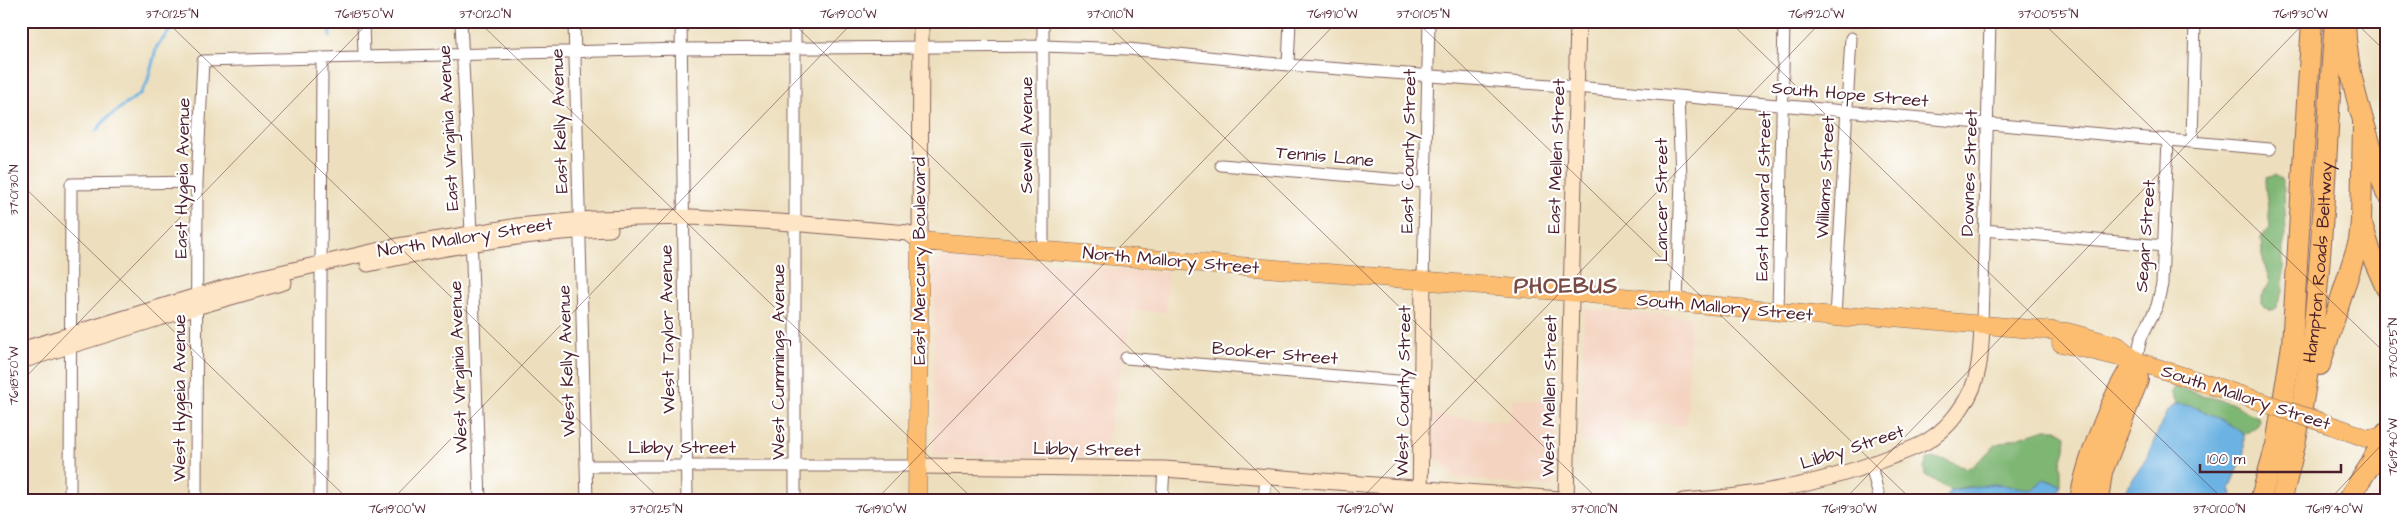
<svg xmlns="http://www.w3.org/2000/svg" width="2407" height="522" font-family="'Architects Daughter',sans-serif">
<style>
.built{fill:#f4d3c0}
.forest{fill:#7eb673;stroke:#646a4f}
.water{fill:#6cb2e2;stroke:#5b6886}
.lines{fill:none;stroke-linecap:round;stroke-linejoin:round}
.stream{stroke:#6cb2e2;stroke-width:3}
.street-casing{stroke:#83625e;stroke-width:13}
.secondary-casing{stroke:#83625e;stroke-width:17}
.primary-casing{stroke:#83625e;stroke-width:19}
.highway-casing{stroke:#83625e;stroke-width:22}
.street{stroke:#fff;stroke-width:11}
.secondary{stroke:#fee5c5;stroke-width:15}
.primary{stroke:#fcbd6f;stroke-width:18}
.highway{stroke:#fcbd6f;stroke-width:20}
.primary-bridge-casing{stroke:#83625e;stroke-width:19;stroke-linecap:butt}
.primary-bridge{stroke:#fcbd6f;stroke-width:18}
.ticks{fill:none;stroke:#4a1f2b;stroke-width:1;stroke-opacity:0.45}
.labels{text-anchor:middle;stroke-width:4.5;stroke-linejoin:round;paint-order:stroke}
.street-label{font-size:18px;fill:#4a1f2b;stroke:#fff}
.district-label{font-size:22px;font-weight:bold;letter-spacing:1px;fill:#784b44;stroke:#fff}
.neatline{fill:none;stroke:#4a1f2b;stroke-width:2}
.ticks-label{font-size:12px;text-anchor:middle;fill:#4a1f2b}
</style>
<rect width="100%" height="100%" fill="#fff"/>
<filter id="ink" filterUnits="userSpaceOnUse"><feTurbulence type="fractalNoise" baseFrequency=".02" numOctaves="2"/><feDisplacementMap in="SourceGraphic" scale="10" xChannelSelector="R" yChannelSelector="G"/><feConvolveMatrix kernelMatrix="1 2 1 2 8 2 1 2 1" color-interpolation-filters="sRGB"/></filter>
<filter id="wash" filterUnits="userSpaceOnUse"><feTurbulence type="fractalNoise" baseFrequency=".0096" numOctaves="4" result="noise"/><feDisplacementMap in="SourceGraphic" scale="20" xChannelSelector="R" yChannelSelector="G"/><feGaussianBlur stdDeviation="1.12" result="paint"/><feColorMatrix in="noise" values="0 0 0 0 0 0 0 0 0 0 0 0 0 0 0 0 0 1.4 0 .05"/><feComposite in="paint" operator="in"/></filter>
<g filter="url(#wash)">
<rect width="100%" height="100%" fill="#eddfbd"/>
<path class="built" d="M947,254L1168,273L1166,313L1133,310L1104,457L934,456V266Z
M1586,309L1691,317L1687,426L1623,421L1621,444L1581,442L1584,311Z
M1513,398L1555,401L1552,485L1550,487L1456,478L1433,455L1434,415L1510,422Z
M2386,470V501H2368Z"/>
<path class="forest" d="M2275,175L2281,179L2284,189L2286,235L2283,248V292L2274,311L2268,310L2262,304V296L2270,282L2262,256L2261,237L2270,227L2265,184L2267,178Z
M2174,387L2231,403L2259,418L2258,425L2244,435C2230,422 2195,405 2176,404L2171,392Z
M2046,429H2056L2066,435L2065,450L2061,464V485L2044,480L2033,489L1966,487L1950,490L1925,475L1924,468L1927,459C1951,455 1955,470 1972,467L1997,444Z"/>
<path class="water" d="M2176,404C2195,404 2230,422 2244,435V454L2230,489L2232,494L2228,501H2125L2123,494L2146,459L2167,411Z
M2044,479L2061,485L2056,501H1943L1950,490L1994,484L2033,489Z"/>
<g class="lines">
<path class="stream" d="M329,21L330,37
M96,131L107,118L141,93L147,83L157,46L178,21"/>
</g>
</g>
<g filter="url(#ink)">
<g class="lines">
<defs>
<path id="street" d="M363,21L364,55
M461,21L471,233L480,501
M574,21L587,501
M681,21L687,501
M1288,65L1290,21
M2192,141L2195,21
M1221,165L1425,182
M1984,230L2164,246
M1043,249V21
M1423,281L1429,21
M1677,303L1681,178L1678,97
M1778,313L1784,21
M1835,317L1851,38
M1982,325L1990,21
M1126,358L1422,383
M2136,361L2141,338L2157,306L2162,284L2168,139
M1871,465L1880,501
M587,466H918
M70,501L71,184L197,182
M196,501L197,182L203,61L681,49L1043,46L1128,49L1288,65L1576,87L2270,149
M320,501L322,59
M795,501V21
M1162,501L1164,469
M1264,501L1266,476"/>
<path id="secondary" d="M920,241L921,21
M368,264C448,246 528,232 610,229
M21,350L246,281L398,246L518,226L593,219L692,217L779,222L908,233L920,241
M21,361L185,310L284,282
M918,466L1164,469L1586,501
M1566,500L1578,21
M1420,501L1423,281
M1683,501C1753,497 1826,483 1890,457C1901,453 1912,449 1922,444C1939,435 1953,421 1963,405C1980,383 1981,352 1982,325"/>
<path id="primary" d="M2061,343L2136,361L2244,396
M2342,429L2366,438L2383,437
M917,501L920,241L1558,291L1835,317L1847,318L1868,315L2067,332L2118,346L2136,361"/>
<g id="highway">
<path d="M2345,23C2347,83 2369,137 2386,193"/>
<path d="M2363,227L2372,256L2386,288"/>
<path d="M2320,365L2359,241L2361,221L2363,124"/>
<path d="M2080,501C2085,465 2114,389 2136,361"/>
<path d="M2098,501L2102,472L2138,380L2136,361"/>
<path d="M2260,501L2276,445L2292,345L2312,21"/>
<path id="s1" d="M2281,501C2325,345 2322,182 2335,21"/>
<path d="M2347,501L2369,467L2386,433"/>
</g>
</defs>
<use href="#street" class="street-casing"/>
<use href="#secondary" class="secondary-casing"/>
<use href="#primary" class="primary-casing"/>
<use href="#highway" class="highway-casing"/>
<use href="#street" class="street"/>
<use href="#secondary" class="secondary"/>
<use href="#primary" class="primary"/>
<use href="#highway" class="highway"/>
<defs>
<path id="primary-bridge" d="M2244,396L2342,429"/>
</defs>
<use href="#primary-bridge" class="primary-bridge-casing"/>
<use href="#primary-bridge" class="primary-bridge"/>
</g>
</g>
<path class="ticks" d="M166,21L662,501M478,21L975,501M791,21L1288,501M1104,21L1600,501M1416,21L1913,501M1729,21L2225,501M2041,21L2386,354M2354,21L2386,52M21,184L350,501M21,382L370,21M21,485L37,501M391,501L854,21M875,501L1338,21M1359,501L1822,21M1843,501L2306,21M2328,501L2386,440"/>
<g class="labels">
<g class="street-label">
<text transform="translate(1850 94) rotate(5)" y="6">South Hope Street</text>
<text transform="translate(559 121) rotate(-92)" y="6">East Kelly Avenue</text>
<text transform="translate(448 128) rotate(-93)" y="6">East Virginia Avenue</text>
<text transform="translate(1026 135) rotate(-90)" y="6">Sewell Avenue</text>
<text transform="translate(1408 151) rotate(-89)" y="6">East County Street</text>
<text transform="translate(1325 156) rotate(5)" y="6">Tennis Lane</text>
<text transform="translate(1556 156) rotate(-88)" y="6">East Mellen Street</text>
<text transform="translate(1969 173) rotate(-88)" y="6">Downes Street</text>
<text transform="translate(1825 177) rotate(-87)" y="6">Williams Street</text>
<text transform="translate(182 178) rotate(-89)" y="6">East Hygeia Avenue</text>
<text transform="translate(1763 196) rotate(-89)" y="6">East Howard Street</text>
<text transform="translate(1661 200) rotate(-90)" y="6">Lancer Street</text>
<text transform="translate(2145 236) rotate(-86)" y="6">Segar Street</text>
<text transform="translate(465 237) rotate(-9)" y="6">North Mallory Street</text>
<text transform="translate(1171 260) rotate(5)" y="6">North Mallory Street</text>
<text transform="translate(919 261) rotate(-90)" y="6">East Mercury Boulevard</text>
<text dy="6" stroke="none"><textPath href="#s1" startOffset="242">Hampton Roads Beltway</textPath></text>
<text transform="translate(1725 307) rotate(5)" y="6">South Mallory Street</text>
<text transform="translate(667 329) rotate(-91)" y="6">West Taylor Avenue</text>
<text transform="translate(1275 353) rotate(5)" y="6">Booker Street</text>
<text transform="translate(566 361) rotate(-92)" y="6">West Kelly Avenue</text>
<text transform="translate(778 362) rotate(-90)" y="6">West Cummings Avenue</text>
<text transform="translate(458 367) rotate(-92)" y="6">West Virginia Avenue</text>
<text transform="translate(1403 391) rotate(-89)" y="6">West County Street</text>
<text transform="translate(1549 396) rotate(-89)" y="6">West Mellen Street</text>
<text transform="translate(2246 397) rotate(18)" y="6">South Mallory Street</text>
<text transform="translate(179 398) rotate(-90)" y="6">West Hygeia Avenue</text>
<text x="682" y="453">Libby Street</text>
<text transform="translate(1852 447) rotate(-18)" y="6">Libby Street</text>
<text transform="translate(1087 449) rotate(1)" y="6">Libby Street</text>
</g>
<g class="district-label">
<text x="1566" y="293">PHOEBUS</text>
</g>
</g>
<rect width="2407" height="522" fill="none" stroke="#fff" stroke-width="55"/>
<path d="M2200 464v8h141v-8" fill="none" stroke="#4a1f2b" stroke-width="2.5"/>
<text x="2207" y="464" font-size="15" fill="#4a1f2b" stroke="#ffffff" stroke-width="4" paint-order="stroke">100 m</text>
<rect x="28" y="28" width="2352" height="466" class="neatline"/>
<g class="ticks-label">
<text x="172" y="18">37°01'25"N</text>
<text x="364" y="18">76°18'50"W</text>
<text x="485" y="18">37°01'20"N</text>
<text x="848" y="18">76°19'00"W</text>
<text x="1110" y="18">37°01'10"N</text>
<text x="1332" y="18">76°19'10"W</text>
<text x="1423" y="18">37°01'05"N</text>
<text x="1816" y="18">76°19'20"W</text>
<text x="2048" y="18">37°00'55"N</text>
<text x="2300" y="18">76°19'30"W</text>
<text transform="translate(14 190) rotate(-90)" y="4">37°01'30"N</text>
<text transform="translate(2393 348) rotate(-90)" y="4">37°00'55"N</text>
<text transform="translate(14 376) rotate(-90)" y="4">76°18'50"W</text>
<text transform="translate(2393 447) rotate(-90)" y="4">76°19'40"W</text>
<text x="397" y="513">76°19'00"W</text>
<text x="656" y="513">37°01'25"N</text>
<text x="881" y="513">76°19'10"W</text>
<text x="1365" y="513">76°19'20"W</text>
<text x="1594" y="513">37°01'10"N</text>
<text x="1849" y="513">76°19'30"W</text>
<text x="2219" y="513">37°01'00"N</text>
<text x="2334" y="513">76°19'40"W</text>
</g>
</svg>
